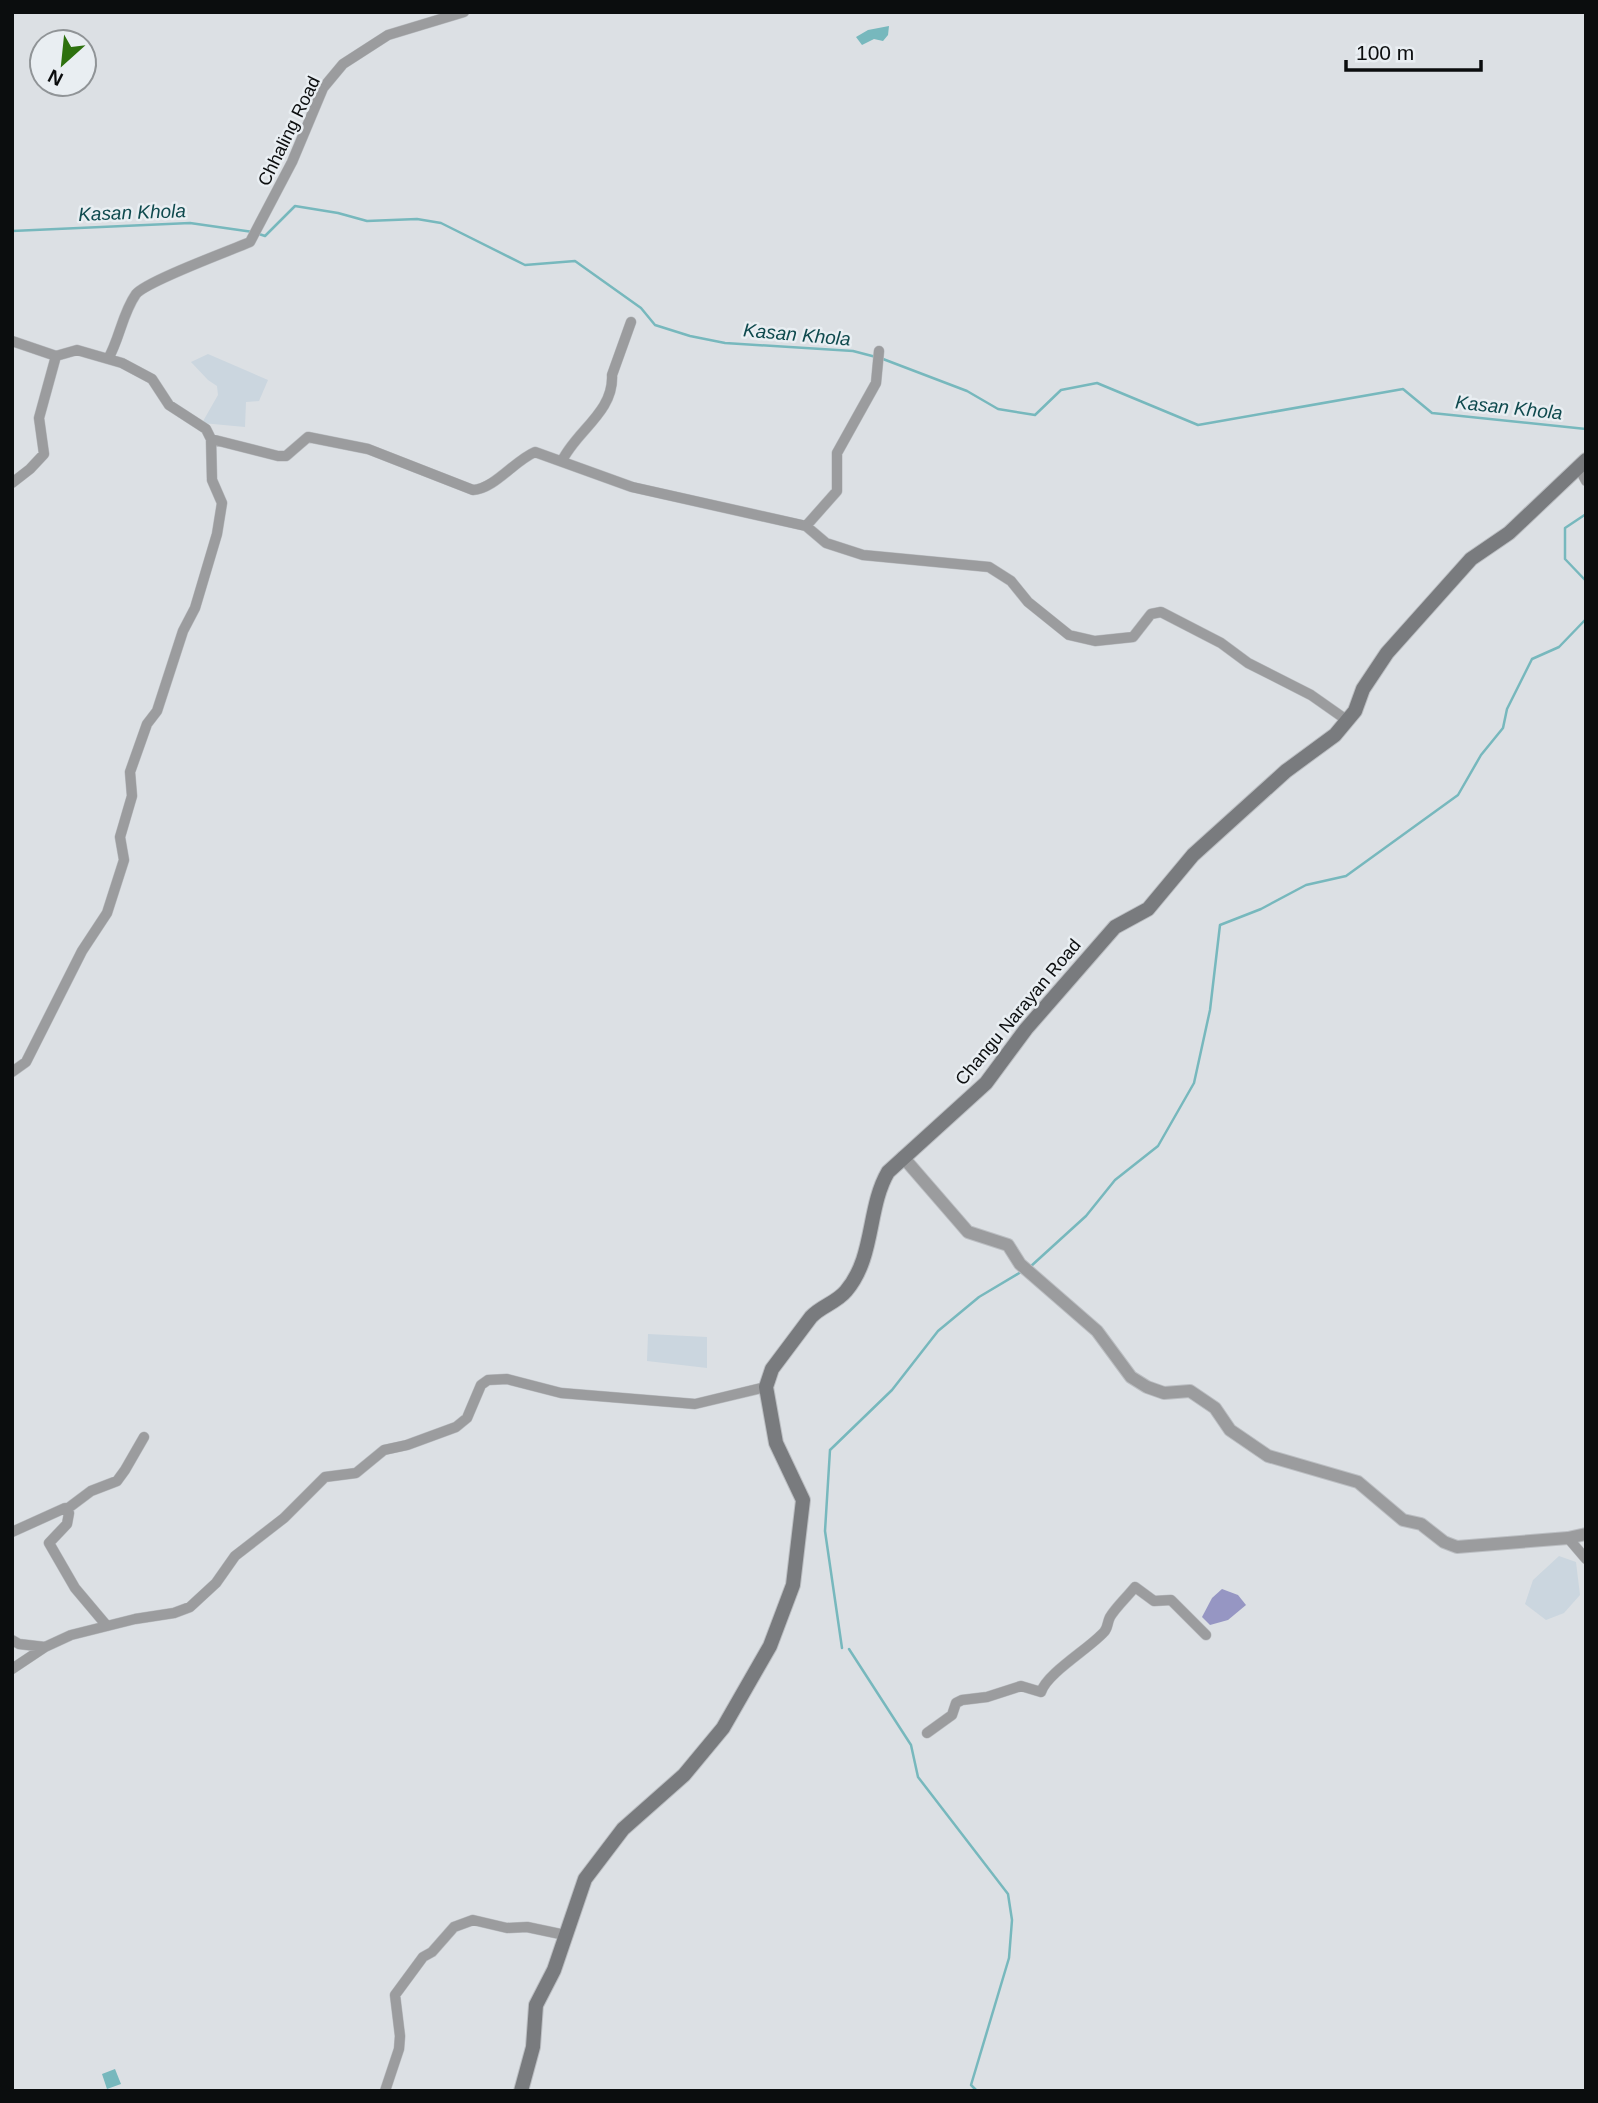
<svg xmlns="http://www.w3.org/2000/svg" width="1598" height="2103" font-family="Arial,sans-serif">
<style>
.built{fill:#cbd6df}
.forest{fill:#9696c3}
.water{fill:#77b8bd}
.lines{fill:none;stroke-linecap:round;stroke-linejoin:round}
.stream{stroke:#77b8bd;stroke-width:2.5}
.minor-casing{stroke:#bbbec2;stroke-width:11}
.tertiary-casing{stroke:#bbbec2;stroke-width:14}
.secondary-casing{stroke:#bbbec2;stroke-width:16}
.minor{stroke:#9b9c9e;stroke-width:10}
.tertiary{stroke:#9b9c9e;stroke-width:12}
.secondary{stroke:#797b7e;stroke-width:14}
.labels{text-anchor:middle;stroke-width:5;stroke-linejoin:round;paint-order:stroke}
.street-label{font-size:18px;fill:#0b0d0e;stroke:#e9eef2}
.water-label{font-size:19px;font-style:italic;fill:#0f4a4e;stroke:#e9eef2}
</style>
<rect width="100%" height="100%" fill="#dce0e4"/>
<path class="built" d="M208,354L268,380L259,401L246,402L245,427L202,423L218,395L217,386L208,380L191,362Z
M648,1334L707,1337V1368L647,1361Z
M1559,1556L1576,1562L1580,1595L1564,1613L1546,1620L1525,1604L1533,1580Z"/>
<path class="forest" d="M1222,1589L1238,1595L1246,1605L1228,1620L1210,1625L1202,1617L1212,1598Z"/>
<path class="water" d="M889,26L888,35L883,41L874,39L862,45L856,37L868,30Z
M115,2069L121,2084L107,2089L102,2074Z"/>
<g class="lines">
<path class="stream" d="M12,231L190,223L253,232
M259,234L265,236L295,206L338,213L367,221L417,219L441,223L525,265L575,261L641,308L655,325L690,336L725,343L853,351L876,357
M883,359L967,391L998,409L1035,415L1061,390L1097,383L1198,425L1403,389L1432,413L1586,429
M1586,514L1565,528V559L1586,581
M1030,1267L1086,1216L1115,1180L1158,1146L1194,1083L1210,1010L1220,925L1261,909L1306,885L1346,876L1458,795L1481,755L1503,728L1507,709L1532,659L1559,647L1586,619
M842,1648L825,1531L830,1450L892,1390L938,1331L979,1297L1021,1272
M849,1649L911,1745L918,1777L1008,1894L1012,1920L1009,1958L971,2085L977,2091"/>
<defs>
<path id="minor" d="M12,341L56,356L77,350L122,363L152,379L169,405L206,429L211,439L278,456H286L308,437L368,449L473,490C494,489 514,461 535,452L632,487L806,526L826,543L863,555L989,567L1011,581L1028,602L1069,635L1095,641L1133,637L1151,614L1161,612L1221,643L1248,663L1311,695L1348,721
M108,359C120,338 122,314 136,294C147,281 229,251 250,242L292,162L323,88L343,64L388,35L464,12
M562,461C576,431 614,412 612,375L631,322
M1579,468L1586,481
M12,483L30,469L44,454L39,418L56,356
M806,526L837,491V453L876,383L879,351
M12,1072L26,1062L82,951L107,913L124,860L120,837L132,796L130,772L147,724L157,711L183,631L195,608L217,534L222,503L212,480L211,439
M67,1509L91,1491L117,1481L125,1470L144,1437
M12,1532L65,1508L69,1513L67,1524L49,1543L75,1588L107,1626
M1568,1538L1586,1559
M12,1640L19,1644L45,1647
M12,1669L45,1647L71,1635L135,1619L174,1613L190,1607L216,1583L235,1556L284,1518L325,1477L356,1473L384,1450L407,1445L456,1427L467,1418L481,1385L488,1380L507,1379L561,1393L695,1404L766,1387
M927,1733L952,1715L956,1703L962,1700L987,1697L1021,1686L1041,1692C1047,1673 1090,1648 1104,1632C1108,1628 1107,1623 1110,1617C1116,1607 1127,1597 1135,1587L1154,1601L1171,1600L1206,1635
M385,2091L399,2049L400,2036L395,1995L423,1957L432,1952L454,1927L473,1920L507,1928L527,1927L565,1935"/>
<path id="tertiary" d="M903,1157L968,1232L1008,1245L1020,1264L1097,1331L1131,1377L1147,1387L1164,1393L1190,1391L1215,1408L1230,1430L1268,1456L1358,1482L1403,1520L1421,1524L1444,1542L1457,1547L1568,1538L1586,1534"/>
<path id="secondary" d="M521,2091L533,2047L536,2005L554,1970L585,1879L623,1829L684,1775L723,1728L770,1646L793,1585L803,1500L776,1443L766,1387L772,1369L811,1317C821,1306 836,1303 846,1291C875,1257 867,1208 888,1172L986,1083L1026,1029L1115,927L1148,909L1193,855L1286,771L1335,735L1355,711L1363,689L1387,653L1471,559L1509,533L1586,460"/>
</defs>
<use href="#minor" class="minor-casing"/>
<use href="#tertiary" class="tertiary-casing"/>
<use href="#secondary" class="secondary-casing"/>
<use href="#minor" class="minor"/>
<use href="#tertiary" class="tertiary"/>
<use href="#secondary" class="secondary"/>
</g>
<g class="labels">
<g class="street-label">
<text transform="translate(289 131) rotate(-64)" y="6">Chhaling Road</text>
<text transform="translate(1018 1012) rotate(-50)" y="6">Changu Narayan Road</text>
</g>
<g class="water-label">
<text transform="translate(132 212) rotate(-2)" y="7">Kasan Khola</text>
<text transform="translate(797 334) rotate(5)" y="7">Kasan Khola</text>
<text transform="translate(1509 407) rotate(6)" y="7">Kasan Khola</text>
</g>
</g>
<rect width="1598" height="2103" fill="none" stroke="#0b0d0e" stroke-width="28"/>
<g transform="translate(63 63) rotate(207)"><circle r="33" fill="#e9eef2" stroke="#909497" stroke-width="2"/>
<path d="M0-5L12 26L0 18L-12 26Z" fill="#2d710e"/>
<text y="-10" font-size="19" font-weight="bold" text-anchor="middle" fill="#0b0d0e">N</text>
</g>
<path d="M1346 60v10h135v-10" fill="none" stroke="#0b0d0e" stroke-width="3.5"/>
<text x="1356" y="60" font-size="21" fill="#0b0d0e" stroke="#e9eef2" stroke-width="5" paint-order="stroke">100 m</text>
</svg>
